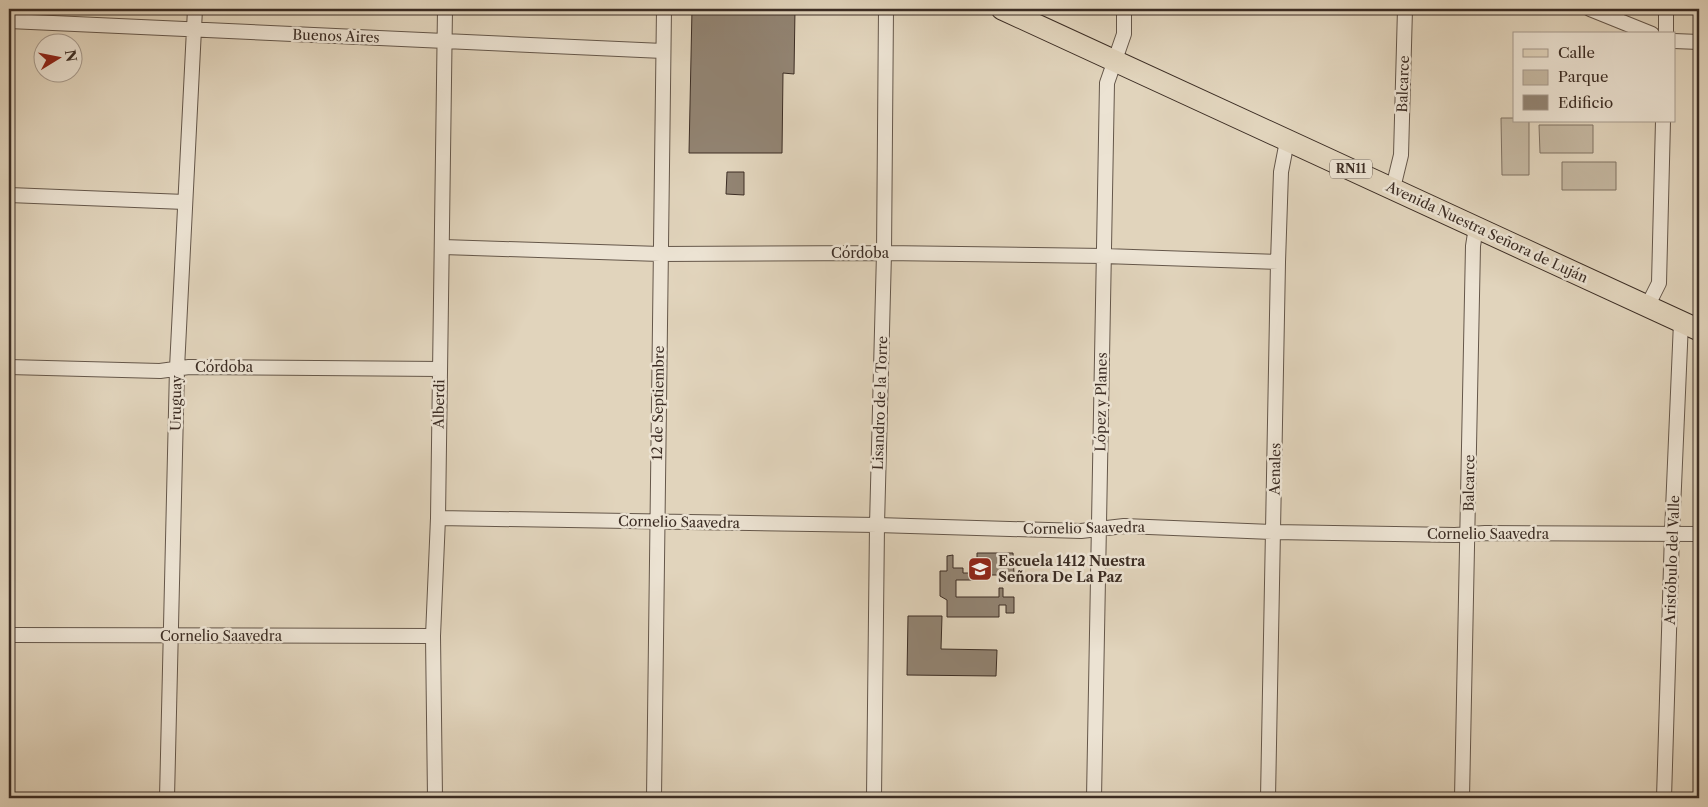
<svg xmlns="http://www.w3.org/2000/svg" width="1708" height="807" font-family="'Libre Caslon Text',serif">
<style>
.green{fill:#c5b8a2;stroke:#807263}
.water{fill:#a99b88;stroke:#7d6f60}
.building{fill:#928473;stroke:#3c2d24}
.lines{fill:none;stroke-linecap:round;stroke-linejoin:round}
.minor-casing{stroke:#65574a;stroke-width:16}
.primary-casing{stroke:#3c2d24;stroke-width:23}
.minor{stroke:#ece3d3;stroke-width:14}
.primary{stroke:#e1d4bc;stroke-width:21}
.labels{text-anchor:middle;stroke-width:5;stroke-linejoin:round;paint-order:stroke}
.shield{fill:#ece3d3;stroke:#716458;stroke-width:1}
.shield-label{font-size:12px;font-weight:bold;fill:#3c2d24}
.street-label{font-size:14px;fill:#3c2d24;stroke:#ece3d3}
.poi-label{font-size:14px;font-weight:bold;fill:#3c2d24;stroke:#ece3d3;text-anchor:start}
</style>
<rect width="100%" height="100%" fill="#e1d4bc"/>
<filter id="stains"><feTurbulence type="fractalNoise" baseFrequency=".004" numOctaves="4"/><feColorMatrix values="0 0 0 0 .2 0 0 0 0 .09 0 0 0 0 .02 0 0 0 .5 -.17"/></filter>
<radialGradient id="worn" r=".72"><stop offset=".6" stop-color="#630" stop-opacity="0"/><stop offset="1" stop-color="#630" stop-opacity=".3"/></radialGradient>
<path class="green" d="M1501,118H1514V121H1529V175H1502Z
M1539,125H1593V153H1540Z
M1562,162H1616V190H1562Z"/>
<path class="water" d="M1218,9H1246V13L1218,12Z"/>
<path class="building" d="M692,9H795L794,74L783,73L782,153H689Z
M727,172H744V195L726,194Z
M977,553H1013L1014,575H986L985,580H956V597H999V588H1003V597H1014V613H1006V605H999V617H947V600L940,596V571H947V556L953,555V568H963V573H977Z
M908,616H942L941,649L997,650L996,676L907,675Z"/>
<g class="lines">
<defs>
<path id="minor" d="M1590,9L1652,34
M9,21L663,51
M1666,34V9
M1674,41L1699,42
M1393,188L1401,155L1405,9
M9,195L185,202
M443,247L660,254L884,253L1104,256L1278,262
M1647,307L1659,283L1663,121
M9,367L160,371L189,367L440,369
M438,518L877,525L1081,531L1124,526L1273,532L1455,535L1485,533L1699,534
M9,635L433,636
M167,798L177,368L195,9
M435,798L433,636L438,518L445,9
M654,798L664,9
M874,798L877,525L884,253L886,9
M1094,798L1107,83L1124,34V9
M1268,798L1278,262L1281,172L1287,141
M1462,798L1473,246L1476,227
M1664,798L1672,533L1681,322"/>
<path id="primary" d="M1002,9L1699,330"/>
</defs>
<use href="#minor" class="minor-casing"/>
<use href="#primary" class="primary-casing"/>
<use href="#minor" class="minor"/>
<use href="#primary" class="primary"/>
</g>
<defs>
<symbol id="school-square" viewBox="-11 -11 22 22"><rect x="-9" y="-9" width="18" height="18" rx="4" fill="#8f2418" stroke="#ece3d3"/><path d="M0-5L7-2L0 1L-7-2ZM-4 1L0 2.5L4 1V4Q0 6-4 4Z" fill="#fff"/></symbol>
</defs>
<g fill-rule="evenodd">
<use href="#school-square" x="966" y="555" width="28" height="28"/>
</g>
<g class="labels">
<rect class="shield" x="1330" y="159.5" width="42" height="19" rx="4"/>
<g class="shield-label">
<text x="1351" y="173">RN11</text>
</g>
<g class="street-label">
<text transform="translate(336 36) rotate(2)" y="5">Buenos Aires</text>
<text transform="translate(1403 84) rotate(-88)" y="5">Balcarce</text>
<text transform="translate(1487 232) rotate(25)" y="5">Avenida Nuestra Señora de Luján</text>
<text x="860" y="258">Córdoba</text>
<text x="224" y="372">Córdoba</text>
<text transform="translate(1101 402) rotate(-89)" y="5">López y Planes</text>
<text transform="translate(176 403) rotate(-89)" y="5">Uruguay</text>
<text transform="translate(658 403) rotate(-89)" y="5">12 de Septiembre</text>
<text transform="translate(880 403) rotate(-88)" y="5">Lisandro de la Torre</text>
<text transform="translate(439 404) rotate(-89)" y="5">Alberdi</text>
<text transform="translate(1275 469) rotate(-89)" y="5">Aenales</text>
<text transform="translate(1469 483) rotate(-89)" y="5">Balcarce</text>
<text transform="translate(679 522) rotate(1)" y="5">Cornelio Saavedra</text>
<text transform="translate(1084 528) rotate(-1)" y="5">Cornelio Saavedra</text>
<text x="1488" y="539">Cornelio Saavedra</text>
<text transform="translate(1672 560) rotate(-88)" y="5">Aristóbulo del Valle</text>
<text x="221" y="641">Cornelio Saavedra</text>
</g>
<g class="poi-label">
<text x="998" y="566">Escuela 1412 Nuestra<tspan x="998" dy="16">Señora De La Paz</tspan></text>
</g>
</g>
<rect width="1708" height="807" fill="none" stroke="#e1d4bc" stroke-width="30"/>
<rect x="10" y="10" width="1688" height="787" fill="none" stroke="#3c2d24" stroke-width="2.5"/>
<rect x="15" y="15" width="1678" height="777" fill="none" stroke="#3c2d24"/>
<rect x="1513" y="32" width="162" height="90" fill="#ece3d3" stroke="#a69a8d"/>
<rect x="1523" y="49" width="25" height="8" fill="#e1d4bc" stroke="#a69a8d"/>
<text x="1558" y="58" font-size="15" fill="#3c2d24">Calle</text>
<rect x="1523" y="70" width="25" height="15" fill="#c5b8a2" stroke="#a69a8d"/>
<text x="1558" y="82" font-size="15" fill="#3c2d24">Parque</text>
<rect x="1523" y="95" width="25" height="15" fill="#928473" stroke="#a69a8d"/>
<text x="1558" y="108" font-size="15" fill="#3c2d24">Edificio</text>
<g transform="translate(58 58) rotate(80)"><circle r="24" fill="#ece3d3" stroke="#a69a8d"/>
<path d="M0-4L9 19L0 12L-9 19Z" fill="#8f2418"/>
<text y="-8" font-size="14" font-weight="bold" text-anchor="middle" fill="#3c2d24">N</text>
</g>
<rect width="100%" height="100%" filter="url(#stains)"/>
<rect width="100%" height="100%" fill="url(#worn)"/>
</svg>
